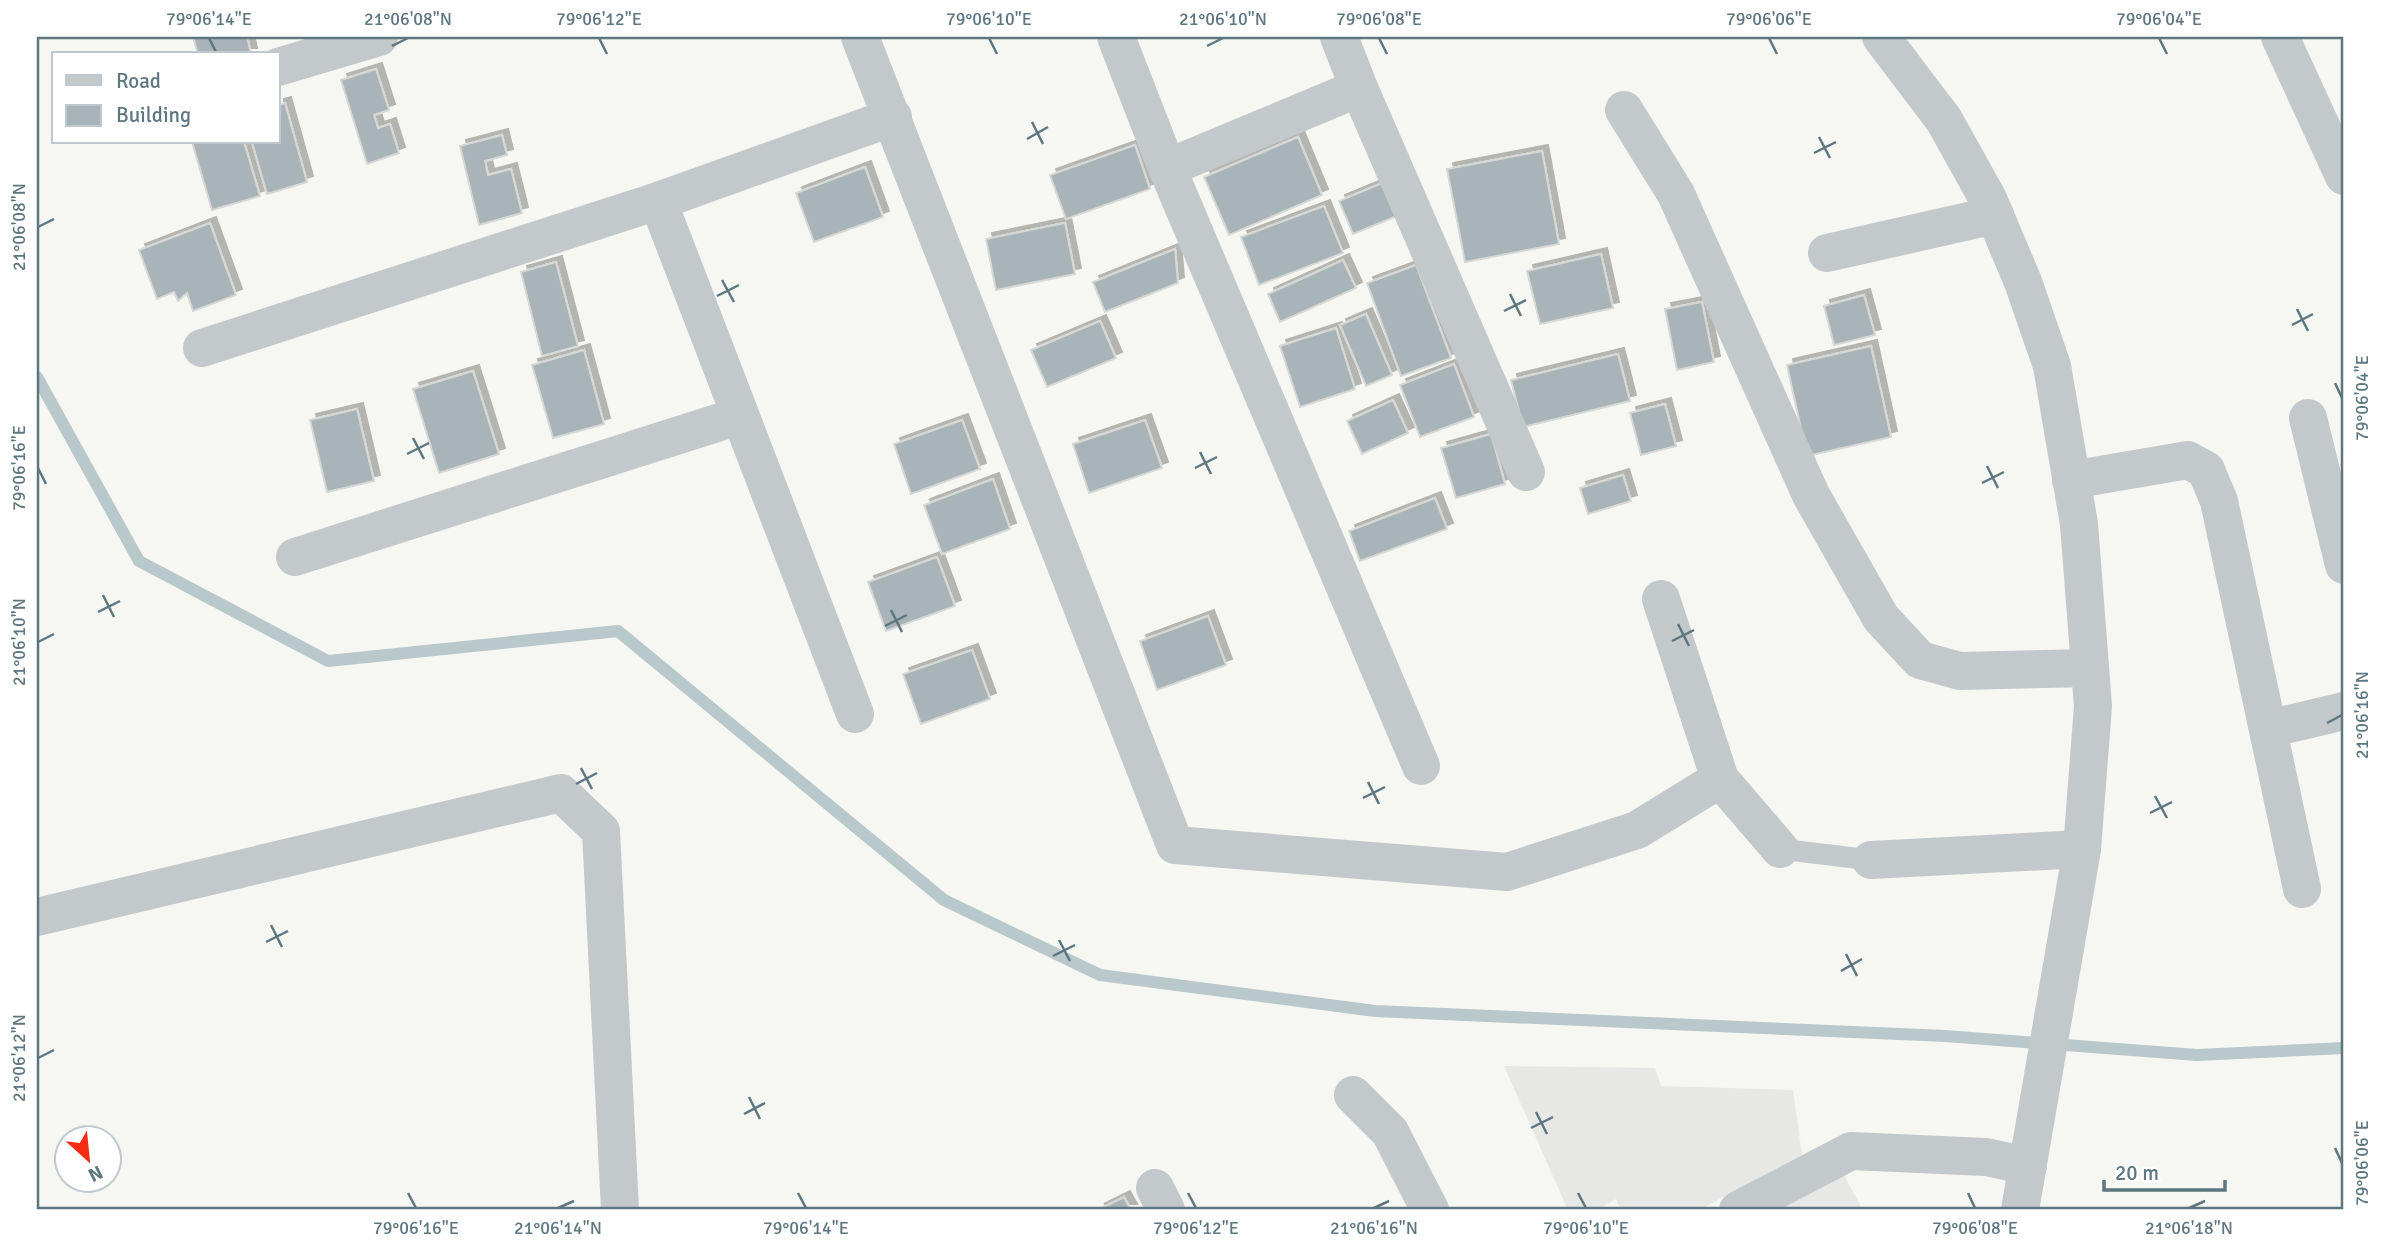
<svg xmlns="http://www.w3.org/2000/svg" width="2381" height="1247" font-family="Signika,sans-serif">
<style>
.built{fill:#e7e7e5}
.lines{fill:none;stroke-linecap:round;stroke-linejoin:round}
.stream{stroke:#b9c9cb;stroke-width:12}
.building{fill:#a8b4b8;stroke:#d7d7d5;stroke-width:2;filter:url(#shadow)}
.service{stroke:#c3c8cb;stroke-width:21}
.minor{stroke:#c3c8cb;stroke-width:38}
.tertiary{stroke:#c3c8cb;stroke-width:38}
.ticks{fill:none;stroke:#5e7680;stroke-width:2.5}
.neatline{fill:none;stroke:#5e7680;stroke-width:2.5}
.ticks-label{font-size:18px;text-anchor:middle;fill:#5e7680}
</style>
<defs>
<filter id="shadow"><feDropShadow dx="6" dy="-6" stdDeviation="0" flood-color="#0004"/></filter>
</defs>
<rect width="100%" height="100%" fill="#f6f6f2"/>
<path class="built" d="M1504,1066L1655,1068L1661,1086L1793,1090L1802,1155L1699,1210H1621L1616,1199L1596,1210H1568Z
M1840,1168L1863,1210H1761Z"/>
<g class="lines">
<path class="stream" d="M37,377L139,561L328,661L618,631L944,900L1100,975L1375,1011L1945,1036L2197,1055L2344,1048"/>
</g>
<path class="building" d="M193,37H247L251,54H198Z
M376,69L389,110L374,115L378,128L390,124L399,153L367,164L341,80Z
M285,103L307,182L267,194L252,142H278V105Z
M502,135L507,155L485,161L488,175L511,169L522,213L479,225L460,146Z
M1298,137L1322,195L1229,235L1204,177Z
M192,142H244L260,196L212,210Z
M1135,145L1150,189L1066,219L1050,175Z
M1542,151L1559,244L1465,262L1447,169Z
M865,167L883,217L814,242L796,193Z
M1387,181L1402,214L1353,234L1339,201Z
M1324,206L1343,253L1259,285L1241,237Z
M210,223L236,295L193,311L187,293L178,301L174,292L157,299L139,250Z
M1065,223L1075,274L996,290L986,239Z
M1175,249L1178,283L1105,312L1093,282Z
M1601,254L1613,308L1540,324L1527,271Z
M1343,260L1356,288L1280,322L1268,294Z
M556,262L578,346L542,356L521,272Z
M1416,265L1451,358L1401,376L1367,283Z
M1864,295L1875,335L1834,345L1824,306Z
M1702,302L1714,362L1677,370L1665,309Z
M1366,314L1392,375L1366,386L1340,325Z
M1100,321L1116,358L1047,387L1031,350Z
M1336,328L1355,389L1300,407L1280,346Z
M1871,346L1891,437L1807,456L1787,365Z
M584,350L604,424L553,438L532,365Z
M1618,354L1630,401L1523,427L1511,380Z
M1454,364L1474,417L1420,437L1400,385Z
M473,371L499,454L439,473L413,389Z
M1393,400L1408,433L1362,454L1347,421Z
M1665,404L1676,446L1641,455L1630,413Z
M357,409L374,481L327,492L310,420Z
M962,420L980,469L911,494L894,444Z
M1145,420L1162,468L1089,493L1073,444Z
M1491,434L1505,484L1456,498L1441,448Z
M1623,475L1631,501L1588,514L1580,488Z
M993,479L1010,529L942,554L924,505Z
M1435,498L1447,529L1360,561L1349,531Z
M937,557L955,606L886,631L868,582Z
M1208,616L1226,665L1157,690L1140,641Z
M972,650L990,699L921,724L903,674Z
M1124,1197L1131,1210H1098Z"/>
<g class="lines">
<path class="service" d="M1780,849L1871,860"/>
<path class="minor" d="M860,37L1175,845L1507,872L1637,830L1720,779L1661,599
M1116,37L1167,168L1421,766
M2280,37L2344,176
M278,67L379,37
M1359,88L1526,472
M1624,110L1676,194L1811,495L1881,618L1920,660L1960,671L2090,668
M1167,168L1359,88L1339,37
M1827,253L1995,215
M202,348L658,201
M2308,418L2344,565
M2071,480L2188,460L2206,470L2219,501L2302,889
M295,557L739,416
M855,714L658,201L893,117
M2268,729L2344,711
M1720,779L1780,849
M1871,860L2082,849
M37,917L561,793L601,831L620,1210
M1353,1095L1390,1132L1430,1210
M1155,1188L1166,1210
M1738,1210L1851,1151L1986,1157L2028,1166"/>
<path class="tertiary" d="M1881,37L1944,120L1988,199L2023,282L2052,366L2079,524L2093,706L2082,849L2020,1210"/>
</g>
<path class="ticks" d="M209,38L217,54M599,38L607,54M989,38L997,54M1379,38L1387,54M1769,38L1777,54M2159,38L2167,54M392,46L408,38M1207,46L1223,38M1032,122L1043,144M1819,137L1830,158M1027,139L1048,127M1814,153L1836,142M38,227L54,219M722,280L734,302M1510,294L1521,316M717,296L739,285M2297,309L2308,331M1504,311L1526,300M2292,325L2313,314M2335,383L2342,398M413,438L424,459M1200,452L1211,474M407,454L429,443M1987,466L1998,488M38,468L46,484M1195,468L1217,457M1982,483L2004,472M103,595L114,617M891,610L902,632M98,612L120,601M1678,624L1689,646M885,626L907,615M1672,641L1694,630M38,642L54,634M2327,723L2342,715M581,768L592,789M1368,782L1379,804M576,784L597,773M2155,796L2167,818M1363,798L1385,787M2150,813L2172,802M271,925L282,947M1059,940L1070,961M266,942L288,931M1846,954L1857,976M1053,956L1075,945M1841,971L1862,959M38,1058L54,1050M749,1097L760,1119M1536,1112L1547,1134M744,1114L765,1103M1531,1128L1553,1117M2335,1148L2342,1163M408,1193L416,1208M798,1193L806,1208M1188,1193L1196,1208M1578,1193L1586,1208M1968,1193L1975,1208M558,1208L574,1201M1374,1208L1389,1201M2189,1208L2205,1201"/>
<rect width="2381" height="1247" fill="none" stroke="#ffffff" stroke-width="77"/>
<rect x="52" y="52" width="228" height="91" fill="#ffffff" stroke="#bfc8cc" stroke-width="2"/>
<rect x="66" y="75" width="35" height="10" fill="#c3c8cb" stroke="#bfc8cc" stroke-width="2"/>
<text x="116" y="88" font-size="21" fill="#5e7680">Road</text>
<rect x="66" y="105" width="35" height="21" fill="#a8b4b8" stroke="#bfc8cc" stroke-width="2"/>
<text x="116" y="122" font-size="21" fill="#5e7680">Building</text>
<g transform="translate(88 1159) rotate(153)"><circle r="33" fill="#ffffff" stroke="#bfc8cc" stroke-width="2"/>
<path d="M0-5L12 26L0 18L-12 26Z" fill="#f42c14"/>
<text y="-10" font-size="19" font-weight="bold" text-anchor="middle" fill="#5e7680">N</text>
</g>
<path d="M2104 1180v10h121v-10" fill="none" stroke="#5e7680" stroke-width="3.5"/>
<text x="2115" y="1180" font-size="21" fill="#5e7680" stroke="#ffffff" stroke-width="5" paint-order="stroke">20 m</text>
<rect x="38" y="38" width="2304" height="1170" class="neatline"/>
<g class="ticks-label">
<text x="209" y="25">79°06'14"E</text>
<text x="408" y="25">21°06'08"N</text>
<text x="599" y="25">79°06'12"E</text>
<text x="989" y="25">79°06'10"E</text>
<text x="1223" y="25">21°06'10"N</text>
<text x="1379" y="25">79°06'08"E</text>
<text x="1769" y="25">79°06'06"E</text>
<text x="2159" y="25">79°06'04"E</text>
<text transform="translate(19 227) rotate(-90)" y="6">21°06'08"N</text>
<text transform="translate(2362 398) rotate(-90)" y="6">79°06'04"E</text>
<text transform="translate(19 468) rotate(-90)" y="6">79°06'16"E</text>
<text transform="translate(19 642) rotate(-90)" y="6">21°06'10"N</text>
<text transform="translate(2362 715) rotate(-90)" y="6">21°06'16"N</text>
<text transform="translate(19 1058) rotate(-90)" y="6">21°06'12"N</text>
<text transform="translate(2362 1163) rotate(-90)" y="6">79°06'06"E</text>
<text x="416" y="1234">79°06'16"E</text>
<text x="558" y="1234">21°06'14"N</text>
<text x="806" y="1234">79°06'14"E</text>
<text x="1196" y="1234">79°06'12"E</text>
<text x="1374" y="1234">21°06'16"N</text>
<text x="1586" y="1234">79°06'10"E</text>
<text x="1975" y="1234">79°06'08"E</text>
<text x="2189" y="1234">21°06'18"N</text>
</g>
</svg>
